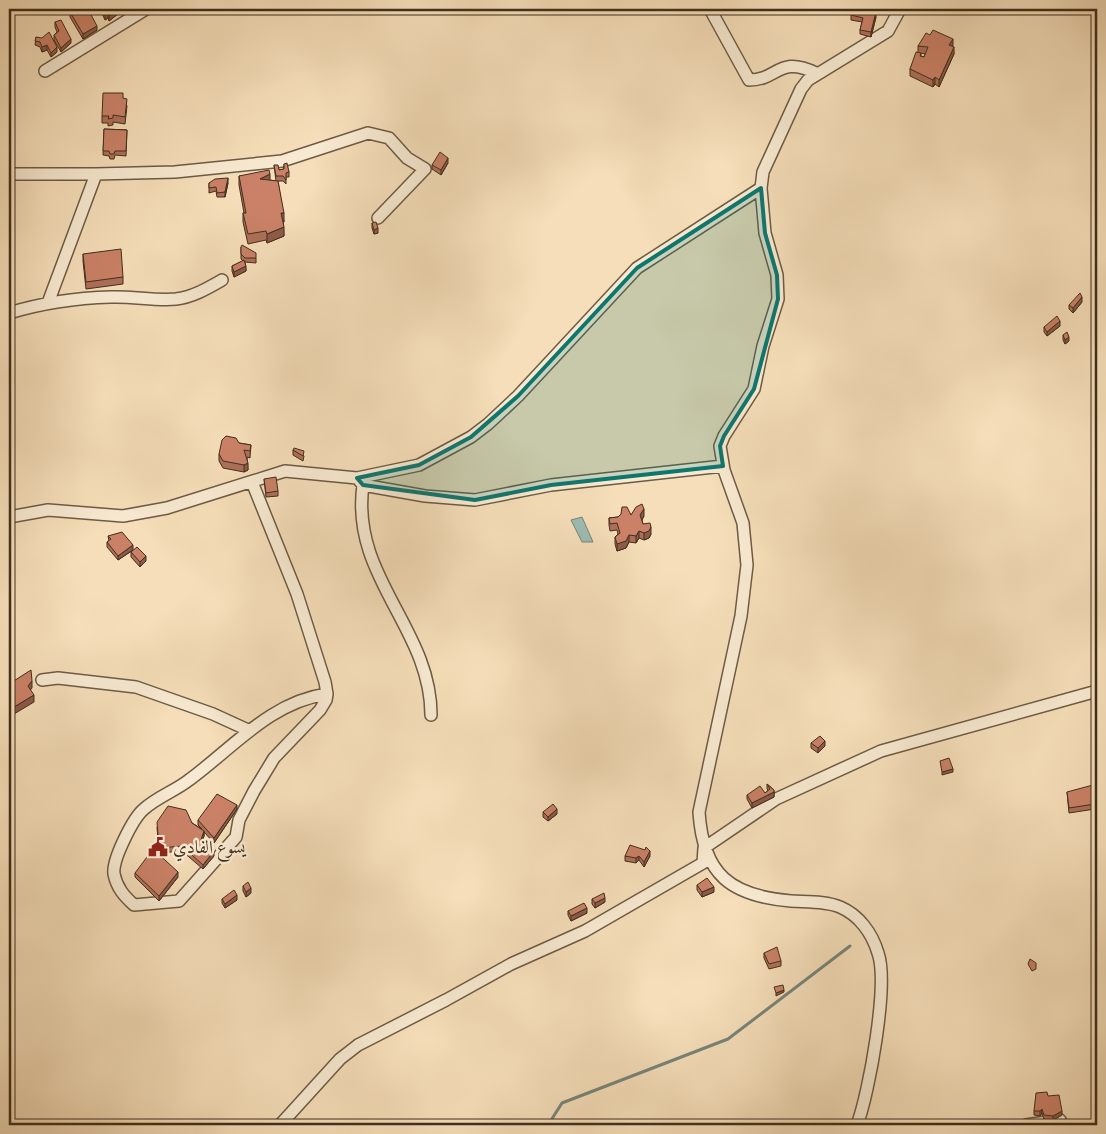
<svg xmlns="http://www.w3.org/2000/svg" width="1106" height="1134" font-family="'IM FELL English',Amiri,serif">
<style>
.water{fill:#9dbcb4;stroke:#788478}
.lines{fill:none;stroke-linecap:round;stroke-linejoin:round}
.stream{stroke:#788478;stroke-width:3}
.minor-casing{stroke:#6d5b44;stroke-width:14}
.minor{stroke:#f8ead2;stroke-width:11}
.wall{fill:#ae6f59;stroke:#402f1d;fill-rule:evenodd}
.shaded-wall{fill:#8d5a48;stroke:#402f1d}
.building{fill:#ca8167;stroke:#402f1d}
.marked{fill:#0f766e;fill-opacity:0.2;stroke:#0f766e;stroke-width:4;stroke-linejoin:round}
.labels{text-anchor:middle;stroke-width:5;stroke-linejoin:round;paint-order:stroke}
.poi-label{font-size:18px;fill:#402f1d;stroke:#f8ead2;text-anchor:start}
</style>
<rect width="100%" height="100%" fill="#f5deb9"/>
<filter id="stains"><feTurbulence type="fractalNoise" baseFrequency=".004" numOctaves="4"/><feColorMatrix values="0 0 0 0 .2 0 0 0 0 .09 0 0 0 0 .02 0 0 0 .5 -.17"/></filter>
<radialGradient id="worn" r=".72"><stop offset=".6" stop-color="#630" stop-opacity="0"/><stop offset="1" stop-color="#630" stop-opacity=".3"/></radialGradient>
<path class="water" d="M582,517L593,542H582L571,520Z"/>
<g class="lines">
<path class="stream" d="M548,1125L562,1103L728,1039L850,946"/>
<defs>
<path id="minor" d="M710,9L749,80C779,80 778,55 816,73
M45,71L146,9
M9,174H96
M48,303L96,174L175,172L282,161L368,133L389,138L407,158L425,169L378,218
M9,313C42,303 76,298 111,297C133,296 155,301 176,299C193,297 208,288 222,280
M357,478L363,485L425,496L475,500L551,485L723,466
M252,482L297,594L325,682L327,694C270,702 233,748 189,780C175,791 157,797 144,809C133,818 112,860 114,874C117,888 124,896 134,905L179,901L236,837L239,820L254,791L274,758L320,710L326,700L327,694
M363,485C350,577 431,628 431,715
M9,517L48,510L123,516L167,508L285,471L357,478L419,465L471,437L488,424L518,396L637,268L761,188
M42,680L58,678L136,687L213,714L248,730
M280,1125L340,1059L358,1045L446,1000L511,964L585,931L703,863L704,848L776,799L881,751L1097,691
M857,1125C869,1093 889,984 878,953C872,933 859,915 840,907C826,901 807,902 791,901C731,896 703,875 699,812L741,616L747,565L743,523L724,470L720,446L724,436L754,389L763,346L778,299L777,275L765,233L761,188L763,172L801,89L808,80L888,31L900,9
M1026,1125L1060,1120"/>
</defs>
<use href="#minor" class="minor-casing"/>
<use href="#minor" class="minor"/>
</g>
<path class="wall" d="M100,9H123V10L109,21L108,18L105,20Z
M817,9H833V11Z
M919,9H938L937,13Z
M70,12L97,30L83,39L70,17Z
M851,15L876,17L871,37L860,34V30L862,22L851,20Z
M55,22L71,43L61,52L54,40V35L57,32L55,27Z
M36,37L57,52L51,57L47,50L42,52L40,47L35,45Z
M918,46H953L954,54L939,87L935,84L933,87L910,76V69L918,52ZM921,53L925,54L924,57L921,56Z
M123,98L127,106L125,124L113,122V125L108,126V123H102V116Z
M104,129L127,130L126,156L115,155L114,159H110L109,156L103,155Z
M448,163L441,175L432,169V165Z
M284,164L289,172V177H286V184L283,181H278L284,222H283L284,236L267,243L266,240L248,244L243,222V213H244L239,185V176L276,181L274,165L279,170L284,169Z
M209,183H228L225,197H217L216,191L209,193Z
M372,223L378,233L374,234L372,228Z
M241,247L256,258V263L245,262L246,271L234,277L232,271V266L243,261L241,259Z
M83,254L123,277V284L86,289L83,261Z
M1082,302L1073,313L1069,309V305Z
M1060,326L1047,336L1044,332V327Z
M1063,335L1069,341L1065,344L1063,340Z
M239,443L251,445L250,458L247,457L248,470L244,472L223,468L219,461V454Z
M293,450L304,456L303,461L293,455Z
M264,479L278,491V496L266,497Z
M621,514L644,516L642,520L643,524L651,534L649,538L644,540L639,538L636,543L629,542L626,548L617,551L615,544V537L618,534L617,530L610,531L609,525V518L618,517Z
M108,536L133,550L118,560L107,547V542L109,541Z
M131,552L146,561L140,567L131,557Z
M811,743L825,746L818,753L811,748Z
M767,784L774,790V797L752,808L747,799V795L765,793L768,790L767,789Z
M1067,792L1095,804V809L1069,813Z
M237,809L214,843L204,832V836L202,841L214,856L203,869L182,851L159,853L157,827L192,823L202,829L198,825V820Z
M543,812L557,814L548,821L543,817Z
M625,856H650L644,867L639,860L636,863L625,861Z
M135,873L178,877L159,901L135,877Z
M697,885L714,892L702,897L697,890Z
M243,886L251,893L246,897L243,891Z
M222,899L237,900L225,908L222,903Z
M592,899L605,902L595,908L592,904Z
M568,911L587,913L571,921L568,915Z
M764,953L781,961V966L769,969L764,958Z
M1048,1096L1062,1115L1053,1120H1044L1042,1113L1040,1116L1034,1115V1111Z"/>
<path class="shaded-wall" d="M118,9H123V10L109,21V16Z
M876,12V17L871,37V32Z
M108,14V18L105,20V15Z
M97,26V30L83,39V34Z
M71,39V43L61,52V48Z
M953,39V46L949,52V45Z
M47,45V50L42,52V47Z
M57,47V52L51,57V53Z
M954,47V54L939,87V80Z
M935,77V84L933,87V80Z
M448,158V163L441,175V170Z
M270,174V183L260,179Z
M228,178V183L225,197V192Z
M281,213H284V222L281,223Z
M284,227V236L267,243V234Z
M378,228V233L374,234V230Z
M246,266V271L234,277V272Z
M1082,297V302L1073,313V308Z
M1060,321V326L1047,336V332Z
M1069,337V341L1065,344V340Z
M248,463V470L244,472V465Z
M644,509V516L640,522V515Z
M651,527V534L649,538L644,540V533Z
M639,531V538L636,543V536Z
M629,535V542L626,548L617,551V544Z
M133,545V550L118,560V556Z
M146,556V561L140,567V562Z
M32,681V688L28,693V686Z
M34,695V702L9,717V710Z
M825,741V746L818,753V748Z
M953,769V772L942,775V772Z
M774,792V797L752,808V803Z
M237,805V809L214,843V838Z
M557,809V814L548,821V817Z
M204,831V836L201,844V840Z
M214,851V856L203,869V865Z
M650,851V856L644,867V862Z
M639,856V860L636,863V858Z
M178,872V877L159,901V896Z
M714,887V892L702,897V892Z
M251,888V893L246,897V892Z
M237,895V900L225,908V904Z
M605,898V902L595,908V903Z
M587,908V913L571,921V916Z
M784,990V992L776,996V993Z
M1042,1109V1113L1040,1116V1111Z
M1062,1111V1115L1053,1120V1116Z"/>
<path class="building" d="M75,9H88L97,26L83,34L70,12Z
M102,9H118L109,16L108,14L105,15Z
M852,9H860L876,12L871,32L860,30L863,18L851,15Z
M61,20L71,39L61,48L54,35L59,31L55,22Z
M933,30L953,39L949,45L954,47L939,80L935,77L933,80L910,69L916,52L921,53L920,56L924,57L928,47L918,46L926,33L930,35Z
M49,32L57,47L51,53L47,45L42,47L40,42L35,41L36,37L42,38Z
M103,93H123V98L127,99L125,117L113,115V118L108,119L109,116H102Z
M104,129L127,130L126,151H115L114,154H110L109,151H103Z
M440,152L448,158L441,170L432,165Z
M287,163L289,172L286,173V180L283,176H276L274,165H278L279,170L284,169V164Z
M269,170L270,174L260,179L278,181L284,213H281L284,227L267,234L266,231L248,234L243,213H246L239,176Z
M228,178L225,192L217,193L216,187L209,188V183L215,179Z
M376,222L378,228L374,230L372,223Z
M242,245L256,253V258H245L241,254V247Z
M121,249L123,277L86,282L83,254Z
M244,260L246,266L234,272L232,266Z
M1080,293L1082,297L1073,308L1069,305Z
M1057,316L1060,321L1047,332L1044,327Z
M1067,332L1069,337L1065,340L1063,335Z
M226,436L236,438L239,443L251,445L250,451L244,450L248,463L244,465L223,461L219,454L222,440Z
M294,448L304,451L303,456L293,450Z
M276,477L278,491L266,493L264,479Z
M642,504L644,509L640,515L643,524L650,523L651,527L649,531L644,533L639,531L636,536L629,535L626,541L617,544L615,537L620,533L617,523L610,524L609,518L618,517L621,514L622,507H627L631,515L636,507Z
M122,532L133,545L118,556L107,542L111,539L108,536Z
M137,547L146,556L140,562L131,552Z
M31,670L32,681L28,686L34,695L9,710V684Z
M820,736L825,741L818,748L811,743Z
M949,758L953,769L942,772L940,761Z
M767,784L774,790V792L752,803L747,795L760,786L765,793L770,789Z
M1093,785L1095,804L1069,808L1067,792Z
M217,794L237,805L214,838L198,820Z
M553,804L557,809L548,817L543,812Z
M168,806L186,810L192,823L204,831L201,840L214,851L203,865L182,846L159,848L157,822Z
M630,845L645,850L646,847L650,851L644,862L639,856L636,858L625,856Z
M153,849L178,872L159,896L135,873Z
M707,878L714,887L702,892L697,885Z
M248,882L251,888L246,892L243,886Z
M234,890L237,895L225,904L222,899Z
M604,893L605,898L595,903L592,899Z
M584,903L587,908L571,916L568,911Z
M777,947L781,961L769,964L764,953Z
M1030,959L1036,963V969L1032,971L1028,964Z
M783,985L784,990L776,993L774,987Z
M1047,1092L1048,1096L1059,1095L1062,1111L1053,1116L1044,1115L1042,1109L1040,1111H1034L1036,1093Z"/>
<path class="marked" d="M761,188L765,233L777,275L778,299L754,389L724,436L720,446L723,466L551,485L475,500L363,485L357,478L419,465L471,437L518,396L637,268Z"/>
<defs>
<symbol id="civic-bare" viewBox="-9 -9 18 18"><path d="M-.6-6.5H3V-4.5H.6V-3L4-1V1h2V6H-6V1h2V-1L-.6-3ZM-1.2 2.5V6h2.4V2.5Z" fill="#8f2418" stroke="#f8ead2" stroke-width="2.5" paint-order="stroke"/></symbol>
</defs>
<g fill-rule="evenodd">
<use href="#civic-bare" x="144" y="833" width="28" height="28"/>
</g>
<g class="labels">
<g class="poi-label">
<text x="173" y="853">يسوع الفادي</text>
</g>
</g>
<rect width="1106" height="1134" fill="none" stroke="#f5deb9" stroke-width="30"/>
<rect x="10" y="10" width="1086" height="1114" fill="none" stroke="#402f1d" stroke-width="2.5"/>
<rect x="15" y="15" width="1076" height="1104" fill="none" stroke="#402f1d"/>
<rect width="100%" height="100%" filter="url(#stains)"/>
<rect width="100%" height="100%" fill="url(#worn)"/>
</svg>
